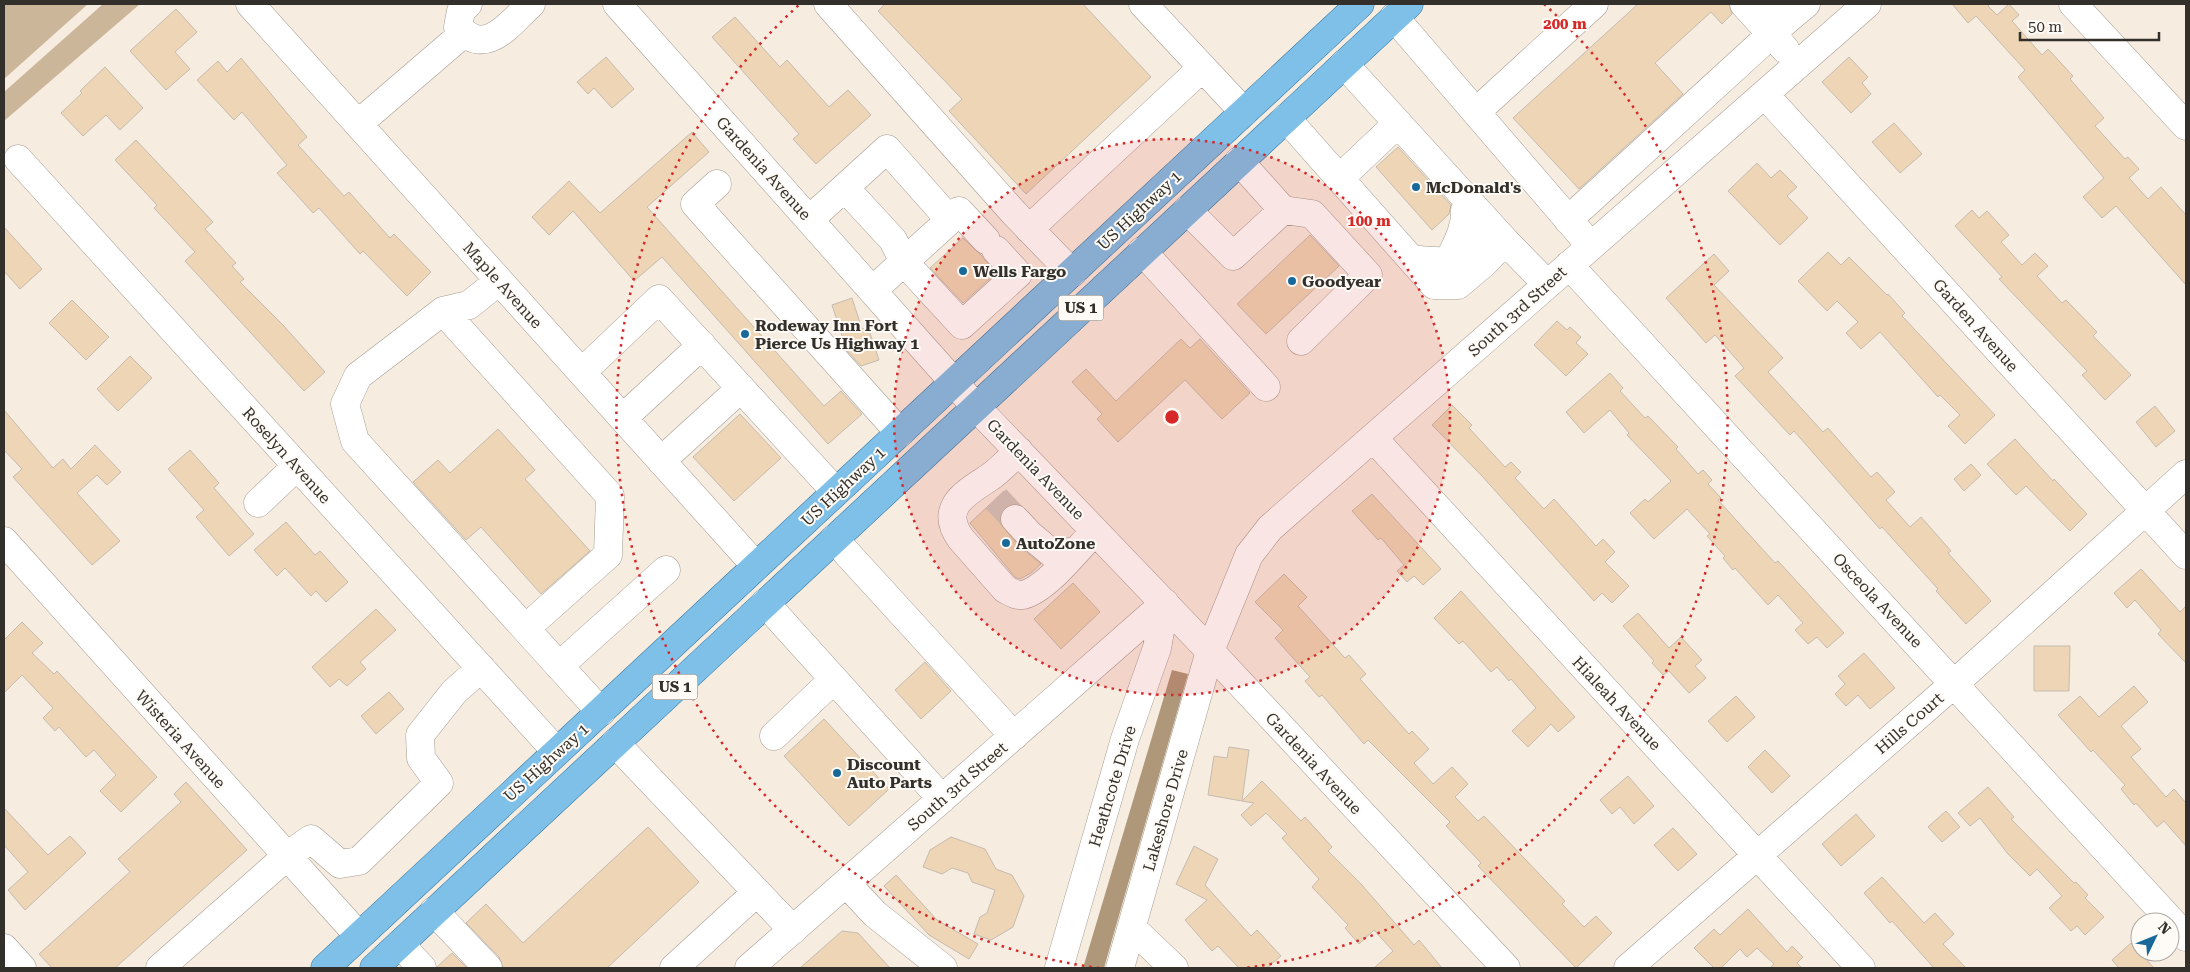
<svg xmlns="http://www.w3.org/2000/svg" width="2190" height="972" font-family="'Roboto Serif',serif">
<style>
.green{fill:#ccb69a}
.water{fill:#af987a}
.building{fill:#edd5b5;stroke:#c5bbb0}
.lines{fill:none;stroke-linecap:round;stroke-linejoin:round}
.minor-tunnel{stroke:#cfc6bc;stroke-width:28;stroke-dasharray:28 14;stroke-linecap:butt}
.minor-casing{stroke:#a59c91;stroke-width:29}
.major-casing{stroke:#2c729d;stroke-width:29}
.minor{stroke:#fff;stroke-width:28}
.major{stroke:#7fc0e9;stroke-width:28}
.ring{fill:none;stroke:#d62828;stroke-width:2.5;stroke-dasharray:2.5 5}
.poi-dot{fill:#18699a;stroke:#fefbf6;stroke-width:2}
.labels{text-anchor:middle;stroke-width:4;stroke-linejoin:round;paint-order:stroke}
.shield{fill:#fefbf6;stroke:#706c67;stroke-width:1}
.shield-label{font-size:15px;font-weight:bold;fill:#332f2a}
.street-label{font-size:16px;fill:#332f2a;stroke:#fefbf6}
.poi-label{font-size:16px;font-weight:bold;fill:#332f2a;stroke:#fefbf6;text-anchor:start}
.centre{fill:#d62828;stroke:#fefbf6;stroke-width:2.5}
.ring-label{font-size:15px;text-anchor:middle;font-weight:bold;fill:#d62828;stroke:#fefbf6;stroke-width:4;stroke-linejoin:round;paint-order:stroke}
</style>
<rect width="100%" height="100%" fill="#f6ece0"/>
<path class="green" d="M4,4H88L4,79Z
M103,4H140L4,121V92Z"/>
<path class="water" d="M1172,670L1188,674L1104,968H1083Z"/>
<path class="building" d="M885,4H1083L1151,77L1026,194L949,111L962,99L878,11Z
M1638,4H1729L1732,14L1722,24L1711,12L1655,63L1683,94L1579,189L1513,118Z
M1952,4H1990L1988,6L1997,15L2009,4L2019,15L2012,21L2042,55L2048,49L2073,76L2070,79L2104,118L2095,126L2125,159L2128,157L2139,169L2129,178L2148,199L2161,187L2186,215V285L2116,206L2102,218L2083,197L2104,178L2018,77L2025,70L1976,16L1968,23Z
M176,9L197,32L175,52L190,69L166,90L130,51Z
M735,17L780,67L787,60L829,107L848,90L871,115L816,164L793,139L799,134L712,37Z
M606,57L634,89L612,108L594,88L588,94L577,82Z
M1849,57L1868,77L1862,83L1871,94L1851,113L1822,82Z
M241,58L307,137L298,145L344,196L349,192L390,238L394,234L431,272L407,296L363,251L360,254L319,208L313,213L277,173L287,165L242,112L234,120L197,80L218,61L227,72Z
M105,67L143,108L120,130L106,115L83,136L61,113L82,93L80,91Z
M1894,123L1922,154L1900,173L1872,142Z
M692,132L709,152L647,207L824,406L841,391L862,414L828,444L662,257L634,281L573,211L549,235L532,217L569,181L600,213Z
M136,140L213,222L205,229L236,263L232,266L244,279L240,282L283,325L325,372L304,391L185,261L195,252L154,208L157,205L115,160Z
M1398,147L1451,205L1449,214L1432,230L1376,167Z
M1757,163L1771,178L1780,170L1797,187L1787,196L1808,218L1780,245L1728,191Z
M1972,210L1979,218L1987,211L2009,235L2001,242L2022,265L2035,253L2048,266L2037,276L2062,303L2066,300L2097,332L2093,336L2131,375L2105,400L2082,375L2087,371L1999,279L2002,277L1955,226Z
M4,227L42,269L20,289L4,271Z
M1310,235L1339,266L1266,334L1237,304Z
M963,238L981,255L996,273L963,303L930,268Z
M1828,252L1841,265L1849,257L1887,295L1888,294L1905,313L1902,316L1995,415L1965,444L1948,426L1960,415L1940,395L1938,397L1880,332L1861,349L1846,333L1858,322L1837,301L1827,311L1798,281Z
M1714,254L1729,271L1714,285L1783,358L1768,372L1823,432L1828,428L1871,477L1877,472L1895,492L1886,500L1910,527L1921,517L1951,551L1948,553L1991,601L1966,624L1936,591L1938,589L1882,527L1880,529L1794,431L1790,435L1735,376L1744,368L1715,335L1706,343L1666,298Z
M852,298L862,329L868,327L879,360L861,366L847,351L832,305Z
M72,300L109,337L86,360L49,323Z
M1557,321L1567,330L1570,327L1581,337L1576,343L1588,354L1566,376L1534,345Z
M1181,339L1190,348L1200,339L1250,393L1222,419L1185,380L1118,442L1097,419L1102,414L1072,382L1086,369L1116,401Z
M130,356L152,378L118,411L97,389Z
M1610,373L1623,388L1620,391L1645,418L1648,416L1678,447L1676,449L1698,474L1703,470L1712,480L1708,484L1721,498L1718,500L1775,563L1778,561L1844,633L1827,648L1817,637L1808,644L1795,630L1803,623L1778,595L1768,605L1735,568L1733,570L1723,558L1725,556L1707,536L1710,534L1687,509L1654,539L1630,513L1645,499L1648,502L1671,481L1627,435L1629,433L1610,410L1584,433L1566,412Z
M1452,405L1472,425L1469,428L1505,467L1511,462L1521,472L1515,478L1544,509L1554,499L1596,546L1603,539L1615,552L1605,562L1629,586L1612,603L1602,593L1594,601L1482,476L1432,425Z
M2155,406L2175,431L2156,447L2136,422Z
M4,410L53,468L63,459L71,469L95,445L121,472L107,485L97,475L77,493L120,541L92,565L13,477L22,469L4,450Z
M740,414L781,458L734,501L693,457Z
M498,429L535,470L525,479L590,551L541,594L481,527L466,540L413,482L438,460L450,473Z
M2015,439L2053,481L2054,479L2087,514L2070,531L2026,486L2016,495L1987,464Z
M190,450L219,483L214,488L254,534L229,556L196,517L204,510L168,469Z
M1971,464L1981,475L1964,491L1954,479Z
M1004,491L1017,504H1011L1004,508L1000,515V523L1019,546L1041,564L1031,573L1020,579L1015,577L970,523Z
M1372,494L1441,569L1423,585L1414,576L1407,582L1397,571L1404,565L1381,538L1378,540L1352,511Z
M286,522L315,555L320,551L348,582L326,602L316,591L311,596L285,568L277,576L254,550Z
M2141,569L2180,612L2186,606V663L2158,634L2161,630L2135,600L2127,608L2114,593Z
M1284,574L1307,597L1298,606L1345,658L1349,655L1366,674L1360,679L1409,734L1412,731L1429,749L1414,763L1433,784L1452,767L1468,784L1455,797L1478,821L1484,816L1565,901L1562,904L1584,927L1596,916L1612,933L1576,968L1478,866L1481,863L1446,826L1450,822L1368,740L1364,744L1322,695L1319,697L1305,681L1310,677L1275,638L1283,630L1255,602Z
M1073,583L1100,612L1061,649L1034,619Z
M1461,591L1575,717L1558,732L1551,724L1528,747L1512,731L1536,708L1511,679L1509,681L1497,667L1491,672L1463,641L1459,644L1434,618Z
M376,609L396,630L360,662L366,669L347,686L339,679L330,687L312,667Z
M1638,613L1669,648L1681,637L1702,660L1695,666L1706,678L1689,693L1669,671L1663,675L1652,663L1654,661L1623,626Z
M22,622L43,643L32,653L54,674L57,671L157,777L121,812L100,791L116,775L94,750L86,757L59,727L55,731L43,718L53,708L22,675L4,693V640Z
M2034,646H2070L2069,691H2034Z
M1864,653L1895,688L1870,709L1858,695L1846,706L1835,694L1845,684L1838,676Z
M925,662L951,691L921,719L895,690Z
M2134,686L2148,702L2121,726L2141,749L2131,757L2166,797L2174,789L2186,803V846L2164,821L2157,827L2136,803L2134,805L2121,789L2125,785L2093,750L2091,752L2058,715L2080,696L2099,717Z
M389,692L404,709L376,734L361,716Z
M1736,696L1755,717L1727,742L1708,721Z
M824,719L889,789L849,826L784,756Z
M1229,747L1249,750L1242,801L1208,795L1214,756L1227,758Z
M1765,750L1790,776L1772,793L1748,767Z
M1628,776L1654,806L1634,824L1620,807L1612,814L1600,800Z
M1262,781L1301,821L1305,817L1332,847L1328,851L1361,884L1414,945L1419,940L1442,968H1374L1393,951L1374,930L1359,944L1345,928L1348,925L1312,887L1319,879L1282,838L1287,834L1266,813L1251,826L1241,815L1254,803L1242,801Z
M186,782L247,850L115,968H52L39,954L130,872L118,859L181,802L174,794Z
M1988,787L2014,817L2011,819L2074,883L2076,882L2088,895L2085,898L2104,917L2085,935L2077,926L2071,931L2049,908L2062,896L2037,869L2030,876L2008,854L1980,818L1970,826L1958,813Z
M4,808L48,855L70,836L86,853L25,910L8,890L28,872L4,845Z
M1946,811L1960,827L1942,842L1928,827Z
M1856,814L1875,836L1841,866L1822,844Z
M648,827L699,882L607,968H503L499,957L466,923L486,904L523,943Z
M1673,828L1697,854L1678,871L1654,845Z
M951,837L985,849L996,869L1012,875L1024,896L1013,927L991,940L974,934L980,917L987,913L995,890L972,882L968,873L952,868L942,874L923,867L930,850Z
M1194,846L1218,859L1205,885L1251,936L1257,930L1281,956L1267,968H1239L1218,946L1212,951L1185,920L1207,900L1176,884Z
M896,875L937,920L978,944L969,959L929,935L884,886Z
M1882,877L1924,923L1935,913L1954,934L1943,944L1966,968H1934L1892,921L1890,923L1864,893Z
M1748,909L1787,952L1792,946L1803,957L1797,963L1802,968H1770L1774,964L1757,948L1747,957L1740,949L1721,968H1714L1694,948L1714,929L1720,935Z
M842,931L858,933L890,968H800Z
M2131,943L2154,968H2119L2112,960Z
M452,953L467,968H437V967Z"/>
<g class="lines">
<path class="minor-tunnel" d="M996,499L1015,519"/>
<defs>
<path id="minor" d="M250,4L756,566
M468,4L461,11L458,27C486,58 509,24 531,4
M617,4L975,406L1210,651L1506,968
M828,4L1014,213L1072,273
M1143,4L1244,112
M1744,4L1785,49
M1776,4L1789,18L1806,4
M2073,4L2186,126
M1394,17L1591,246
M1765,95L2186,555
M1476,112L1594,4
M1286,118L1434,285H1458L1484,263L1505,241L1344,64
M358,124L464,33
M18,159L557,752
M1340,178L1398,123
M717,184L695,204L900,433
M845,188L893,240L904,262L962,325L1018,274L996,250
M1187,210L1233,256L1283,210L1239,161
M1283,210L1312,214L1368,275L1301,341
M810,219L887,149L950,220L873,290
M950,220L959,211L986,240
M1568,220L1789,18
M1029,229L1202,68
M1505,241L1547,284
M1142,251L1266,387
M1411,259C1434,262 1480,268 1483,234
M1448,262C1456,245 1466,229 1465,210
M1569,265L2186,937
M499,281L469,305L443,311L358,376L345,404L355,441L601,712
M443,311L610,496L608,555L526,628
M582,372L659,299L836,492
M623,418L702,345
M1374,439L1861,968
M1019,451C1009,460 1000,470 990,477C966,493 938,507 961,539L1005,589C1011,592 1016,596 1023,595C1047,589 1077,549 1095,531
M661,461L741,388
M258,503L297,466
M1015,519L1030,535L1054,555L1075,551
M834,539L1014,736
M4,541L359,936
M765,603L942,799
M559,666L666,570
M774,736L833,680
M615,743L793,930
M846,883L875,914L943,968
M434,911L488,968
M1132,928L1174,968
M400,944L422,968
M4,948L22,968
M160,968L287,856L311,839L340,864L359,861L439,783L421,758L420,735L454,692L481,668
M674,968L757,892
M749,968L1165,603
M1059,968L1125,739L1157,648L1165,603
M1120,968L1210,651L1249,555L1270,528L1867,4
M1628,968L1955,683L2186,474"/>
<path id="major" d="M325,968L1360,4
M374,968L1409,4"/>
</defs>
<use href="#minor" class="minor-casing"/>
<use href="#major" class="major-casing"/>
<use href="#minor" class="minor"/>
<use href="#major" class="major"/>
</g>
<circle cx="1172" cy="417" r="278" fill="#d62828" fill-opacity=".12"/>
<g class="ring">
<circle cx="1172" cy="417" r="278"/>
<path d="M1099 968A556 556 0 0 1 800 4M1544 4A556 556 0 0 1 1245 968"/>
</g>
<g class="poi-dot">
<circle cx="1416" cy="187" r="5"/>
<circle cx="963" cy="271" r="5"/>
<circle cx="1292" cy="281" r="5"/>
<circle cx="745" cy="334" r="5"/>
<circle cx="1006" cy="543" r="5"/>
<circle cx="837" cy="773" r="5"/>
</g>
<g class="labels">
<g class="shield">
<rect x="1058.5" y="295.5" width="45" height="25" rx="4"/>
<rect x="652.5" y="674.5" width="45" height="25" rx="4"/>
</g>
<g class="shield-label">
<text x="1081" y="313">US 1</text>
<text x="675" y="692">US 1</text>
</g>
<g class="street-label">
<text transform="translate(764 168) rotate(48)" y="6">Gardenia Avenue</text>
<text transform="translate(1139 210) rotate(-43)" y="6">US Highway 1</text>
<text transform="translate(503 285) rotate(48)" y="6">Maple Avenue</text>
<text transform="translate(1517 311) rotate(-42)" y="6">South 3rd Street</text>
<text transform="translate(1976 325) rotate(48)" y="6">Garden Avenue</text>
<text transform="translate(287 455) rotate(48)" y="6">Roselyn Avenue</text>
<text transform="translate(1036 469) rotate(46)" y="6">Gardenia Avenue</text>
<text transform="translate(843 486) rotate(-43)" y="6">US Highway 1</text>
<text transform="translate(1878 600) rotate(47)" y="6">Osceola Avenue</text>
<text transform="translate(1617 703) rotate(47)" y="6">Hialeah Avenue</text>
<text transform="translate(1909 723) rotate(-41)" y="6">Hills Court</text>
<text transform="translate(181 739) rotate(48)" y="6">Wisteria Avenue</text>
<text transform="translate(546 762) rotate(-42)" y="6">US Highway 1</text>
<text transform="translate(1314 763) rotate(47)" y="6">Gardenia Avenue</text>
<text transform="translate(957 786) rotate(-41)" y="6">South 3rd Street</text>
<text transform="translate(1112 786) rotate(-73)" y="6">Heathcote Drive</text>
<text transform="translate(1165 810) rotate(-74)" y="6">Lakeshore Drive</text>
</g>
<g class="poi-label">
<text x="1426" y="193">McDonald's</text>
<text x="973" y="277">Wells Fargo</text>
<text x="1302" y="287">Goodyear</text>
<text x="755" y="331">Rodeway Inn Fort<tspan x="755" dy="18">Pierce Us Highway 1</tspan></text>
<text x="1016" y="549">AutoZone</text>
<text x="847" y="770">Discount<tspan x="847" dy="18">Auto Parts</tspan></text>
</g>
</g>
<circle cx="1172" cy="417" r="8" class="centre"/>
<g class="ring-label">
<text x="1565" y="29">200 m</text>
<text x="1369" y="226">100 m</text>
</g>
<rect width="2190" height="972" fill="none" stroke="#332f2a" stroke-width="10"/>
<g transform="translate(2155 937) rotate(47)"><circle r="24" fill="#fefbf6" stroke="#ada9a4"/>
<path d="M0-4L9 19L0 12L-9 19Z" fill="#18699a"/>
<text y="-8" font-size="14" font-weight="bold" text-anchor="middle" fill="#332f2a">N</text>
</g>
<path d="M2020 32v8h139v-8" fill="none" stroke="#332f2a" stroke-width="2.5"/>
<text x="2028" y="32" font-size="15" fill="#332f2a" stroke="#fefbf6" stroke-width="4" paint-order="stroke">50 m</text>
</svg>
